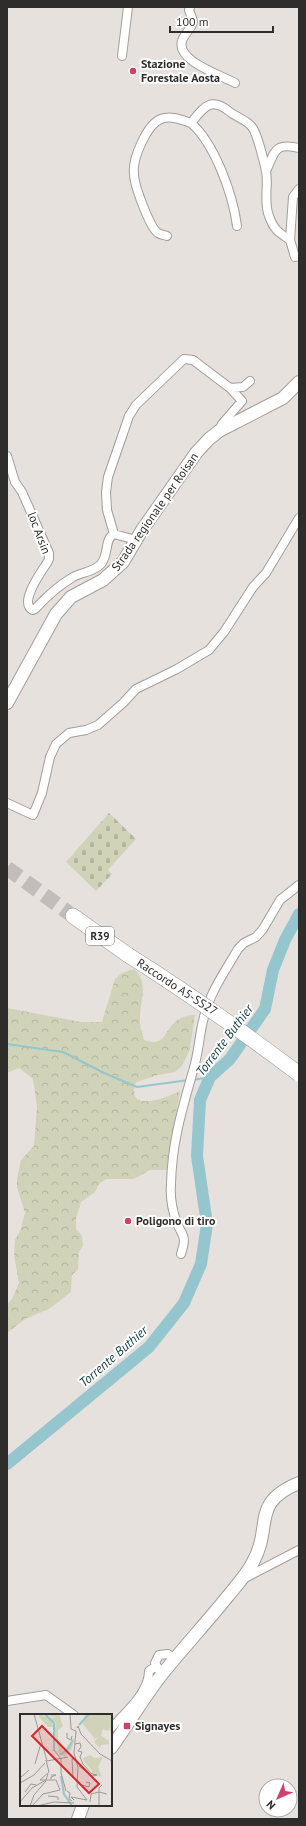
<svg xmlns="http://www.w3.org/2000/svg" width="306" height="1826" font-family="'PT Sans',sans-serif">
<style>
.forest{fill:url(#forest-crowns)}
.cemetery{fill:url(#cemetery-stones)}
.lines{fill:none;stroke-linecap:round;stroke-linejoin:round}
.stream{stroke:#95c6cd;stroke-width:2}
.river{stroke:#95c6cd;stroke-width:12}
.motorway-tunnel{stroke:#c2bdba;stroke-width:15;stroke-dasharray:15 8;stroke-linecap:butt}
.minor-casing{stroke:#a39d9b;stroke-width:10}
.secondary-casing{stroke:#a39d9b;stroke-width:14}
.motorway-casing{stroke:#a39d9b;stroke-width:16}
.minor{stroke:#fff;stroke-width:8}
.secondary{stroke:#fff;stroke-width:12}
.motorway{stroke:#fff;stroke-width:15}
.motorway-bridge-casing{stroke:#a39d9b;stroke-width:16;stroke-linecap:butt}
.motorway-bridge{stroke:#fff;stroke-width:15}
.poi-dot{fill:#ce416d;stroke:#fff;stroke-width:1.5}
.labels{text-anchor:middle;stroke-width:4;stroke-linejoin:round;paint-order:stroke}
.shield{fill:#fff;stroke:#6d6c6b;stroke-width:1}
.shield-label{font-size:11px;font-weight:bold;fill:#2f2d2c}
.poi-label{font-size:12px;font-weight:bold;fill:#2f2d2c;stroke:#fff;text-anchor:start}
.street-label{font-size:12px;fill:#2f2d2c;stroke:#fff}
.water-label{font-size:13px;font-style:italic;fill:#164248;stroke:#fff}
.inset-river{fill:none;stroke:#95c6cd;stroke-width:2}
.inset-road{fill:none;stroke:#9d9997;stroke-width:1}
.view{fill:#d62828;fill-opacity:0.15;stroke:#d62828;stroke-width:2}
.inset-edge{fill:none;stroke:#2f2d2c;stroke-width:2}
</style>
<defs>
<pattern id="forest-crowns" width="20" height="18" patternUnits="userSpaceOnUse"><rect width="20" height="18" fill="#d0d3b8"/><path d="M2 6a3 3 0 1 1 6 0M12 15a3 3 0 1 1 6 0" fill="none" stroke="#b3b59e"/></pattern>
<pattern id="cemetery-stones" width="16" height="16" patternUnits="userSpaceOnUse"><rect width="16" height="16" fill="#d0d3b8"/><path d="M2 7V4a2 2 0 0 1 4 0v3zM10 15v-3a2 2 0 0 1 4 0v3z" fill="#b3b59e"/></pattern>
</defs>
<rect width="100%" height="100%" fill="#e7e1de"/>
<path class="forest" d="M134,969C150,983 139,1002 140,1021C140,1027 143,1034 144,1040C164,1046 162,1037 172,1025C178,1018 186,1015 195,1015L190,1049L182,1066L175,1072L158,1075L136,1082C125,1114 166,1098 180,1091L167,1167L168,1170H150L134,1179H106L99,1184L95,1192L81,1202L76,1219V1229L82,1236L83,1245L79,1252L78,1269L72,1275L71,1292L49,1309L25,1319L7,1333V1304L12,1299L19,1283L14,1255L15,1240L20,1231L25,1213L17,1187V1178L21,1160L34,1146L37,1107L33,1079L19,1068L7,1073V1008L81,1022H102L115,979L122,973Z"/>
<path class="cemetery" d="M109,813L136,839L108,870L112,874L96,891L66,862Z"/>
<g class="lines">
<path class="stream" d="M7,1044L63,1052L104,1073L137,1087L189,1080
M193,1080L210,1077"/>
<path class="river" d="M7,1464L149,1347L184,1303L201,1264L207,1224L197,1156L200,1100L210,1077L230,1059L265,1009L273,970L285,940L299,914"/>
<path class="motorway-tunnel" d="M7,868L73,916"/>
<defs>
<path id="minor" d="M190,7L189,10C190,14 193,18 193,22C192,28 184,34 182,41C176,61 221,75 235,83
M122,56L128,7
M191,123C215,144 233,195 237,226
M266,171C275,152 274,142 299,148
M299,189L293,197L290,240L295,257L299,256
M167,236C164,235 161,235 158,233C150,228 134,185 134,174C132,159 147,124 161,119C171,115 182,120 191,123C204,107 211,96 230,112C236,117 247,120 252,127C257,133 264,162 266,171C269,185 263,201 269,216C274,230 278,232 290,240
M219,430L222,424L242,401L230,388
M7,456L15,482L22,492L49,553V559L47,563C41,572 18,604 33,610L35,609C47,596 58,586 73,577C82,572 94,572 101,564C109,555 104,539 114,534L136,540
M114,534L107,510L106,492L108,477L129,416L136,405L184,359L193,360L230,388L243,387L250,381
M7,803L33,815L42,793L50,757L56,744L69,733L86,730L98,725L123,703L136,689L177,669L209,650L224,632L253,587L266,573L299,518
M181,1254C187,1235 183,1238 177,1223C172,1210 170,1197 171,1184C172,1142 182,1110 193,1071C199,1053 199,1034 204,1017C210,992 226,970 238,949L244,943L256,937L263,929L280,900L299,885
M245,1578L299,1550
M159,1670L155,1663L159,1655L168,1654L175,1659
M7,1701L46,1695L74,1715
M111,1728C125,1713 149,1693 149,1671L156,1666"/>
<path id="secondary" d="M7,703L56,614L71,597L103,580L123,562L142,530L196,453L209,439L219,431L283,398L299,382
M111,1748C129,1723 144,1697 163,1673C184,1647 207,1622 228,1596C237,1585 247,1574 253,1562C273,1526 250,1503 299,1483
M78,1819L83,1805"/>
<path id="motorway" d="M73,916L128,955"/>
</defs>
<use href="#minor" class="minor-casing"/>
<use href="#secondary" class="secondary-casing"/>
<use href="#motorway" class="motorway-casing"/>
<use href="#minor" class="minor"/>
<use href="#secondary" class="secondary"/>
<use href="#motorway" class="motorway"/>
<defs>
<path id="motorway-bridge" d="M128,955C187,992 243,1032 299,1074"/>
</defs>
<use href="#motorway-bridge" class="motorway-bridge-casing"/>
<use href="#motorway-bridge" class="motorway-bridge"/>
</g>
<g class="poi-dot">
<circle cx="133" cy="71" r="4"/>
<circle cx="128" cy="1221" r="4"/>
<rect x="123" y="1722" width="8" height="8" rx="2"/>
</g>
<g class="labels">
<rect class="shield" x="86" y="927" width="28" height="18" rx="3"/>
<g class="shield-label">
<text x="100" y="940">R39</text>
</g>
<g class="poi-label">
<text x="141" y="68">Stazione<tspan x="141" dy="14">Forestale Aosta</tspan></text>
<text x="136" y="1225">Poligono di tiro</text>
<text x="135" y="1730">Signayes</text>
</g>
<g class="street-label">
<text transform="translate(155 512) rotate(-55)" y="4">Strada regionale per Roisan</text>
<text transform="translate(39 533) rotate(69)" y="4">loc Arsin</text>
<text transform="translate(177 987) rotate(33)" y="4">Raccordo A5-SS27</text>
</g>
<g class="water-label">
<text transform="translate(224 1040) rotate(-53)" y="5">Torrente Buthier</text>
<text transform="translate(113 1356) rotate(-41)" y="5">Torrente Buthier</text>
</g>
</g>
<g transform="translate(20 1714)">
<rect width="92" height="92" fill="#e7e1de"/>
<path d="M20,0L31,5L36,2L31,3L29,1L39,0L43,12L38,16V29L44,37L54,24L52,35L45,43L37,38L39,35L34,19L36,8L32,6L33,13H28L19,3ZM65,0H92V17H89L91,13L87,17L83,15L81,22L75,25L63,10ZM70,41L74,44L83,43L78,53L82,63L72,60V56L65,49L63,44Z" fill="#d0d3b8"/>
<path d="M80,21L88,26L89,30L81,31L80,34L74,28Z" fill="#d0d3b8"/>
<path class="inset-river" d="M25,0L34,9V37M59,11L69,0M40,41L47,36L53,26M41,62L44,80L52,92"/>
<path class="inset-road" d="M14,0L27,47M50,0L51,15L56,17L54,39L58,53L57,73L67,86L51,83L54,86M57,14L58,12L61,20L80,40L92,47M47,19V24L51,26L52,22M55,30L60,29L61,33L58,37M34,36L41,45V59L46,77M58,37L62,38L60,43L63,50L72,60L77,61L72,62L59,52M27,47L48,43M15,50L21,29M31,61H36L31,63V65M0,64L9,56M53,64L52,45L56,44M0,69L14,61L25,49M62,71L69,73L70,69L66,68M47,77L50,79L49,85L52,87M5,78L11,70L16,71M28,82L38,83V86M0,88L12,74L26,66L28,60M70,88L71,80L79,78L87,80M10,92L14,81L26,67M12,92L23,80L40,76L36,66H20L29,58L26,46M17,92L34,88L54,89M79,92V74L82,71"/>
<path class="view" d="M22,12L79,70L69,79L12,22Z"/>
<rect width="92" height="92" class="inset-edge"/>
</g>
<rect width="306" height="1826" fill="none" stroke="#2f2d2c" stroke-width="16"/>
<g transform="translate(278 1798) rotate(225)"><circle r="19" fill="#ffffff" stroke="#acabab"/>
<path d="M0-3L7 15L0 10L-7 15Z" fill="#ce416d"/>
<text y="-6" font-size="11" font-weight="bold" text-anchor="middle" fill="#2f2d2c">N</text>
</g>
<path d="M170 26v6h103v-6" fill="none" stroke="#2f2d2c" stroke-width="2"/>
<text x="176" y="26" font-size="12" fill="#2f2d2c" stroke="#ffffff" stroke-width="3" paint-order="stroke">100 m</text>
</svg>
